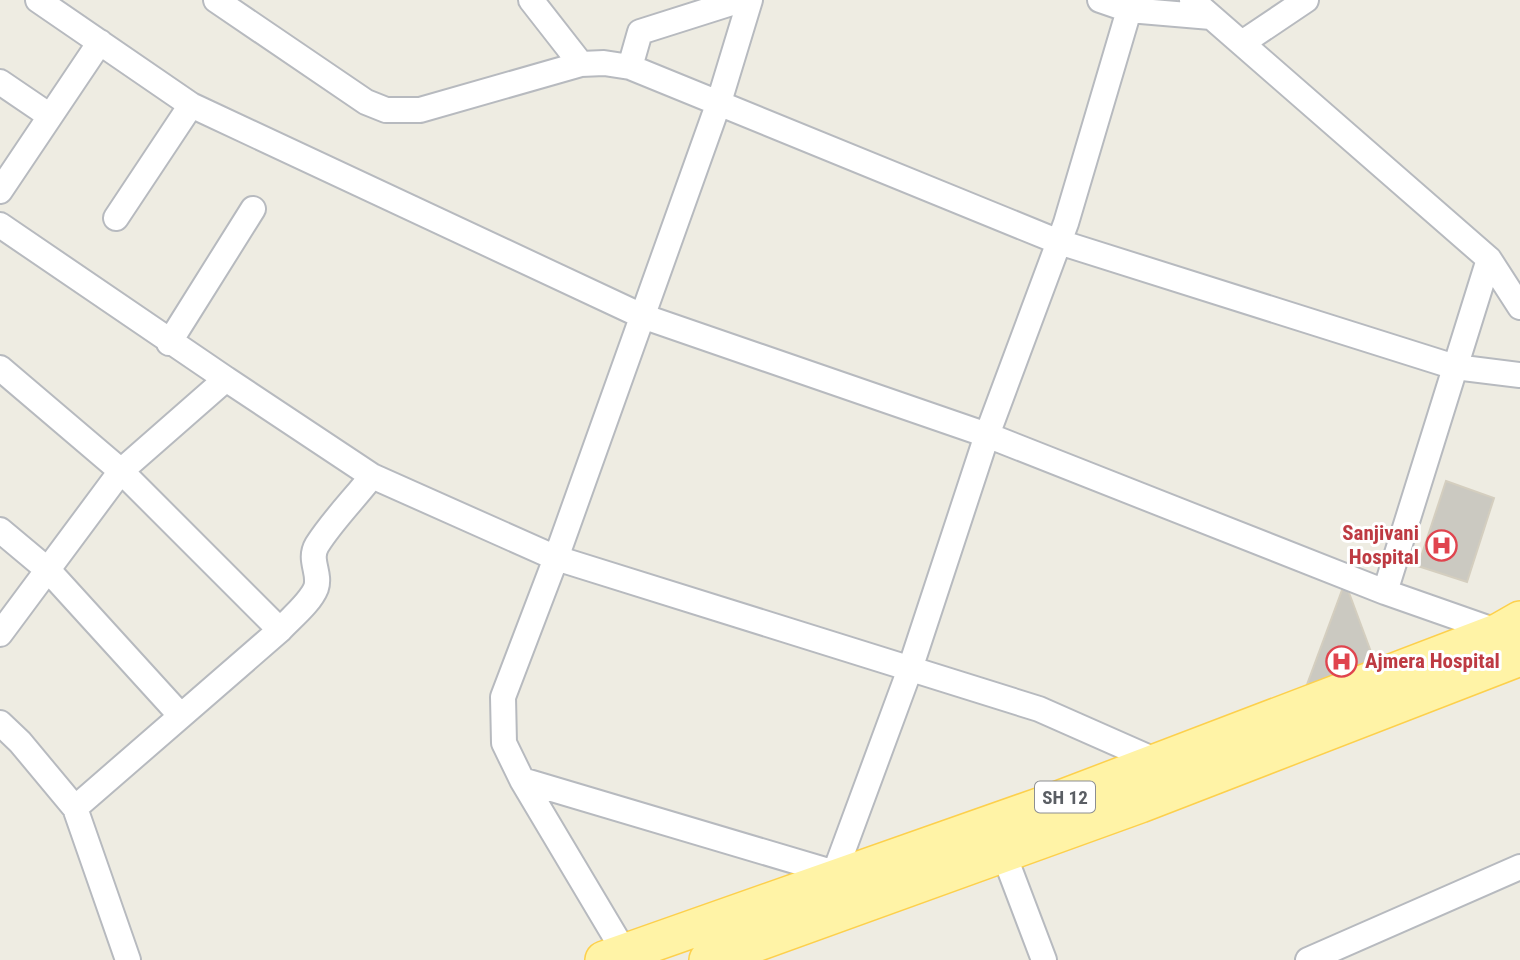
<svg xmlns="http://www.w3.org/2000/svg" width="1520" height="960" font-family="'Roboto Condensed',sans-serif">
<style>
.building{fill:#cbc9c1;stroke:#d4cebf;stroke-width:2}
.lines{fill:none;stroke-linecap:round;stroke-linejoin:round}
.minor-casing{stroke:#b7babf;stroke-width:28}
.primary-casing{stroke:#fdd04c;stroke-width:40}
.minor{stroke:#fff;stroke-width:24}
.primary{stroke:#fff3a6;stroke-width:37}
.labels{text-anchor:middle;stroke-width:6;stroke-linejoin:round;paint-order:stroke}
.shield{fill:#fff;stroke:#8c8e92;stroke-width:2}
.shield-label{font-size:19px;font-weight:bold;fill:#5a5e64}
.health-label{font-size:21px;font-weight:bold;fill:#be3a42;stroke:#fff;text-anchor:end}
</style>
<rect width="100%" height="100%" fill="#eeece2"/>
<path class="building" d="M1446,481L1494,498L1467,582L1418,566Z
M1345,582L1377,668L1305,690Z"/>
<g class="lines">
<defs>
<path id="minor" d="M38,0L191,105L642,316L987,435L1385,592L1499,632
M216,0L366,102L386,110H420L581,64L604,63L630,67L1059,242L1455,367L1520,375
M531,0L581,64
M1100,0L1129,10L1211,17
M1192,0L1489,259L1520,307
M1242,43L1306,0
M630,67L640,32L741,0
M0,82L50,116
M0,191L100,42
M116,218L191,105
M0,225L226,379
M169,343L253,209
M0,368L121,471L280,630
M0,530L49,571L181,716
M1385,592L1489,259
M0,634L121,471L226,379L372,476L556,558L1039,709L1159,762
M0,723L20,742L75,808
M522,780L835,873
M1003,852L1044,960
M832,880L910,669L987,435L1066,223L1132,0
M625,953L522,780L504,743L503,697L556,558L719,102L750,0
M128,960L75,808L280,630C291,618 310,603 316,588C321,573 308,560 317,545C332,521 355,498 372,476
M1308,960L1520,867"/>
<path id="primary" d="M604,960L1053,802L1499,632L1520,620
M708,960L1140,804L1520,657"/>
</defs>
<use href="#minor" class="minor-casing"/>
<use href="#primary" class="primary-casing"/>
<use href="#minor" class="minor"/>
<use href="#primary" class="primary"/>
</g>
<defs>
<symbol id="hospital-ring" viewBox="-11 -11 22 22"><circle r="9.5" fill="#fff" stroke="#e0444e" stroke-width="1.5"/><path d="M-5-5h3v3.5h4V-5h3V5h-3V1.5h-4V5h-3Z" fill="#e0444e"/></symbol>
</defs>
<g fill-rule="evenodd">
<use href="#hospital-ring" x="1424" y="528" width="35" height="35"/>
<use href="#hospital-ring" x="1324" y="644" width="35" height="35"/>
</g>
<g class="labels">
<rect class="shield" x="1035" y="781.5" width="60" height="31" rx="5"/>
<g class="shield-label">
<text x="1065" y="804">SH 12</text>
</g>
<g class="health-label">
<text x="1419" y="540">Sanjivani<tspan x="1419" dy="24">Hospital</tspan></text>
<text x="1365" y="668" text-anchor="start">Ajmera Hospital</text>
</g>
</g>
</svg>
